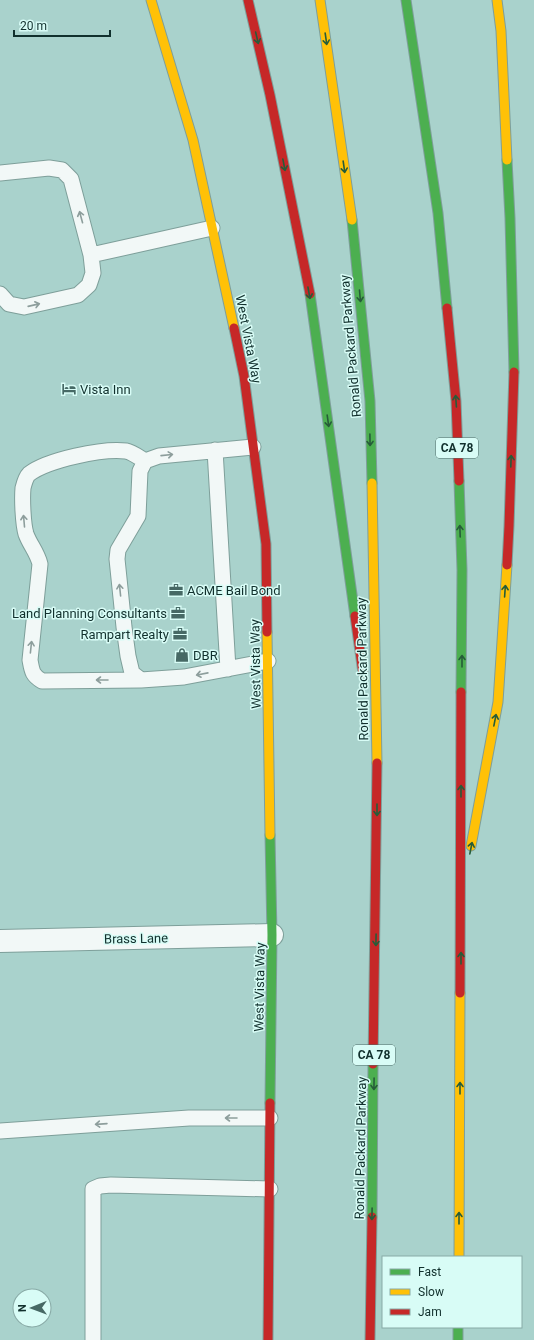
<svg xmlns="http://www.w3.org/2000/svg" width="534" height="1340" font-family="Roboto,sans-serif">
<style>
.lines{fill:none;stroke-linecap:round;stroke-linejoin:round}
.lane-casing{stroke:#7e9f9a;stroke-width:17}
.street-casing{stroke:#7e9f9a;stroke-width:24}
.fast-casing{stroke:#7e9f9a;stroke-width:11}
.slow-casing{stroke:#7e9f9a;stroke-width:11}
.jam-casing{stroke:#7e9f9a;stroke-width:11}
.lane{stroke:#f2f8f7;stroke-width:15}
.street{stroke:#f2f8f7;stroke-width:22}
.fast{stroke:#4caf50;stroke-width:9}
.slow{stroke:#ffc107;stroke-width:9}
.jam{stroke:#c62828;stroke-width:9}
.oneway{stroke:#265c39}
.oneway2{stroke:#8d9e9c}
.labels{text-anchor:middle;stroke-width:3;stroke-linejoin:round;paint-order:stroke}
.shield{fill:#d8fcf6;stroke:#4d6d69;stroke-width:1}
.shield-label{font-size:12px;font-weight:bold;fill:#11302d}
.street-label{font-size:13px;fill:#11302d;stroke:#d8fcf6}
.poi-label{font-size:13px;fill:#11302d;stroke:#d8fcf6;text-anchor:start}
</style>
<rect width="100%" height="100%" fill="#a9d2cc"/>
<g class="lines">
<defs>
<path id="lane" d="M0,173L49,168L62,170L71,179L91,255L93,273L89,285L78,295L24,307L9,304L0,294
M91,255L212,228
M215,450L228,669
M145,461C140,458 132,452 126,451C103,448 47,460 29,474C26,477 24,484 23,488C22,499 23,524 26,534C30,545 37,552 40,564L30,660C32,671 32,675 42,681L141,680L184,677L268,661
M141,680L132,673L128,656L124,627L117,559L118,550L138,516L140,471L145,461L159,456L253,447
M0,1131L189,1118H270
M93,1340V1189L100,1186L111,1185L270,1189"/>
<path id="street" d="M0,941L272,935"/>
<path id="fast" d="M406,0L438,213L447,308
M507,160L510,218L514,372
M352,220L370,401L372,483
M310,294L355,616
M459,481L462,570L461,692
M270,1103L272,935L270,835
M372,1217L373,1064
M458,1327V1340"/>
<path id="slow" d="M151,0L193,140L234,328
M320,0L352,220
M497,0L501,31L507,160
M372,483L377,763
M267,632L270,835
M471,846L498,702L507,565
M459,1257L460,993"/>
<path id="jam" d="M248,0L270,95L310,294
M447,308L456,401L459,481
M234,328L244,376L266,544L267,632
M507,565L509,526L514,372
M355,616L363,673
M460,993L461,692
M373,1064L377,763
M268,1340L270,1103
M370,1340L372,1217"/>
</defs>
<use href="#lane" class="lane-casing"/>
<use href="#street" class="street-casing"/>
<use href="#fast" class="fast-casing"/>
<use href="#slow" class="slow-casing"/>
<use href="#jam" class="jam-casing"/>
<use href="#lane" class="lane"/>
<use href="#street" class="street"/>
<use href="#fast" class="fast"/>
<use href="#slow" class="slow"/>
<use href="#jam" class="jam"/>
</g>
<defs><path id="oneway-shaft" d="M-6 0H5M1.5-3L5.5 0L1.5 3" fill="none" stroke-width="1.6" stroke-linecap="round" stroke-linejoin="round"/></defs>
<g class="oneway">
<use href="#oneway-shaft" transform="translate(257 38) rotate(77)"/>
<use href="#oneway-shaft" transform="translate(326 39) rotate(82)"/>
<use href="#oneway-shaft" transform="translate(284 165) rotate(79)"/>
<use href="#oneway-shaft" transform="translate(344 167) rotate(82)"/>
<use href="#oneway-shaft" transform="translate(309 293) rotate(80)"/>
<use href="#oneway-shaft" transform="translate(360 296) rotate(85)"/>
<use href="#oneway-shaft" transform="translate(456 401) rotate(-94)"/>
<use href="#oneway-shaft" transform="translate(328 421) rotate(82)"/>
<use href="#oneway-shaft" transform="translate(370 440) rotate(89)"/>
<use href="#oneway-shaft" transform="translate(511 461) rotate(-88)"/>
<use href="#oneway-shaft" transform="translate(460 531) rotate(-92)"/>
<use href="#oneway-shaft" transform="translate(505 591) rotate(-86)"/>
<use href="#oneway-shaft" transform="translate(462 661) rotate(-90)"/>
<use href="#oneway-shaft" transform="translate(495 720) rotate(-79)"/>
<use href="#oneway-shaft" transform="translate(461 791) rotate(-90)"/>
<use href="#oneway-shaft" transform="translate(377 810) rotate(90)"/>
<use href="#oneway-shaft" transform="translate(471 848) rotate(-79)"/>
<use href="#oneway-shaft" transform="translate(376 940) rotate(91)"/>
<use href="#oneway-shaft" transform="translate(461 958) rotate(-90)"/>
<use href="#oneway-shaft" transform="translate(374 1084) rotate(91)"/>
<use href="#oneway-shaft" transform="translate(460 1088) rotate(-90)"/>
<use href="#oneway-shaft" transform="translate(372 1214) rotate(91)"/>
<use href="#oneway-shaft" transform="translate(459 1218) rotate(-90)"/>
</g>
<g class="oneway2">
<use href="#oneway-shaft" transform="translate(81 217) rotate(-105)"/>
<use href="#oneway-shaft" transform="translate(34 305) rotate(-13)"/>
<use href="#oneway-shaft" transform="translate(167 455) rotate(-6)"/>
<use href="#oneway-shaft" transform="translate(24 521) rotate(-95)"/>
<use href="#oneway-shaft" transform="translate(120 590) rotate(-96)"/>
<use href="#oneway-shaft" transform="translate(31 647) rotate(-84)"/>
<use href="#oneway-shaft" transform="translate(202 674) rotate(169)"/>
<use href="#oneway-shaft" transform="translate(102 680) rotate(180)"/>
<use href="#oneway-shaft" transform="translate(231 1118) rotate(180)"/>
<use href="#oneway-shaft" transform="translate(101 1124) rotate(176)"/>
</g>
<defs>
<symbol id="hotel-bare" viewBox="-9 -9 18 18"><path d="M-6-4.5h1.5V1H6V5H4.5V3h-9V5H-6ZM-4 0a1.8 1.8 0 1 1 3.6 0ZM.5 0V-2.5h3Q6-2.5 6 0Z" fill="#466965" stroke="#d8fcf6" stroke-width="2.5" paint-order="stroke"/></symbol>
<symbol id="office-bare" viewBox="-9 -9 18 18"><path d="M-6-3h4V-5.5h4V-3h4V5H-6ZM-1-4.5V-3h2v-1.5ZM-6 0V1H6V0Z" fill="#466965" stroke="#d8fcf6" stroke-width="2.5" paint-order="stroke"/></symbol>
<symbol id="shop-bare" viewBox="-9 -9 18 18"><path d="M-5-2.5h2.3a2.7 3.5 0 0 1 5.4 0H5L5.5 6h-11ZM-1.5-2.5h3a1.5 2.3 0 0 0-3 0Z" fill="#466965" stroke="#d8fcf6" stroke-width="2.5" paint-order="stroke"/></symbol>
</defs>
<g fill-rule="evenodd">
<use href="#hotel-bare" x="59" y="379" width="20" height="20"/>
<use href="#office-bare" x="166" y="580" width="20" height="20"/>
<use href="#office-bare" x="168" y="603" width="20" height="20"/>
<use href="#office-bare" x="170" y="624" width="20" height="20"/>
<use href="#shop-bare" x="172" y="645" width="20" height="20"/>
</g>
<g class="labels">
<g class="shield">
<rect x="436" y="438" width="42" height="20" rx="3"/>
<rect x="353" y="1045" width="42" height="20" rx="3"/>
</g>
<g class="shield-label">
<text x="457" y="452">CA 78</text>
<text x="374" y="1059">CA 78</text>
</g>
<g class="street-label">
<text transform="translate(249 339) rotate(79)" y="5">West Vista Way</text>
<text transform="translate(350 346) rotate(-95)" y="5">Ronald Packard Parkway</text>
<text transform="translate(255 664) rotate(-91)" y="5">West Vista Way</text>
<text transform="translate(362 669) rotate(-91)" y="5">Ronald Packard Parkway</text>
<text transform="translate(136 938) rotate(-1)" y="5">Brass Lane</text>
<text transform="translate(259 987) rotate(-89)" y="5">West Vista Way</text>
<text transform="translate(360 1148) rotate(-89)" y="5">Ronald Packard Parkway</text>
</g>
<g class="poi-label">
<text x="80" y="394">Vista Inn</text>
<text x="187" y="595">ACME Bail Bond</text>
<text x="167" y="618" text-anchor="end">Land Planning Consultants</text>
<text x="169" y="639" text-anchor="end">Rampart Realty</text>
<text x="193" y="660">DBR</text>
</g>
</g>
<rect x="382" y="1256" width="140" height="72" fill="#d8fcf6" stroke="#88aaa6"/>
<rect x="390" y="1269" width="20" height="6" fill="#4caf50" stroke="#88aaa6"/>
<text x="418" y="1276" font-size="12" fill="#11302d">Fast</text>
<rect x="390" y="1289" width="20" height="6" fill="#ffc107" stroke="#88aaa6"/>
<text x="418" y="1296" font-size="12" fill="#11302d">Slow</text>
<rect x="390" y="1309" width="20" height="6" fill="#c62828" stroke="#88aaa6"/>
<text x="418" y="1316" font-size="12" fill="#11302d">Jam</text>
<g transform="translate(32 1308) rotate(269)"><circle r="19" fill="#d8fcf6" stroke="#88aaa6"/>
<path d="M0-3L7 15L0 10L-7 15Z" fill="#466965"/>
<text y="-6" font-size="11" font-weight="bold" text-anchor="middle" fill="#11302d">N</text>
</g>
<path d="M14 30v6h96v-6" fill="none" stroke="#11302d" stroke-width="2"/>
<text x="20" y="30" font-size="12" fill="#11302d" stroke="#d8fcf6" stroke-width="3" paint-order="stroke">20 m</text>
</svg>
